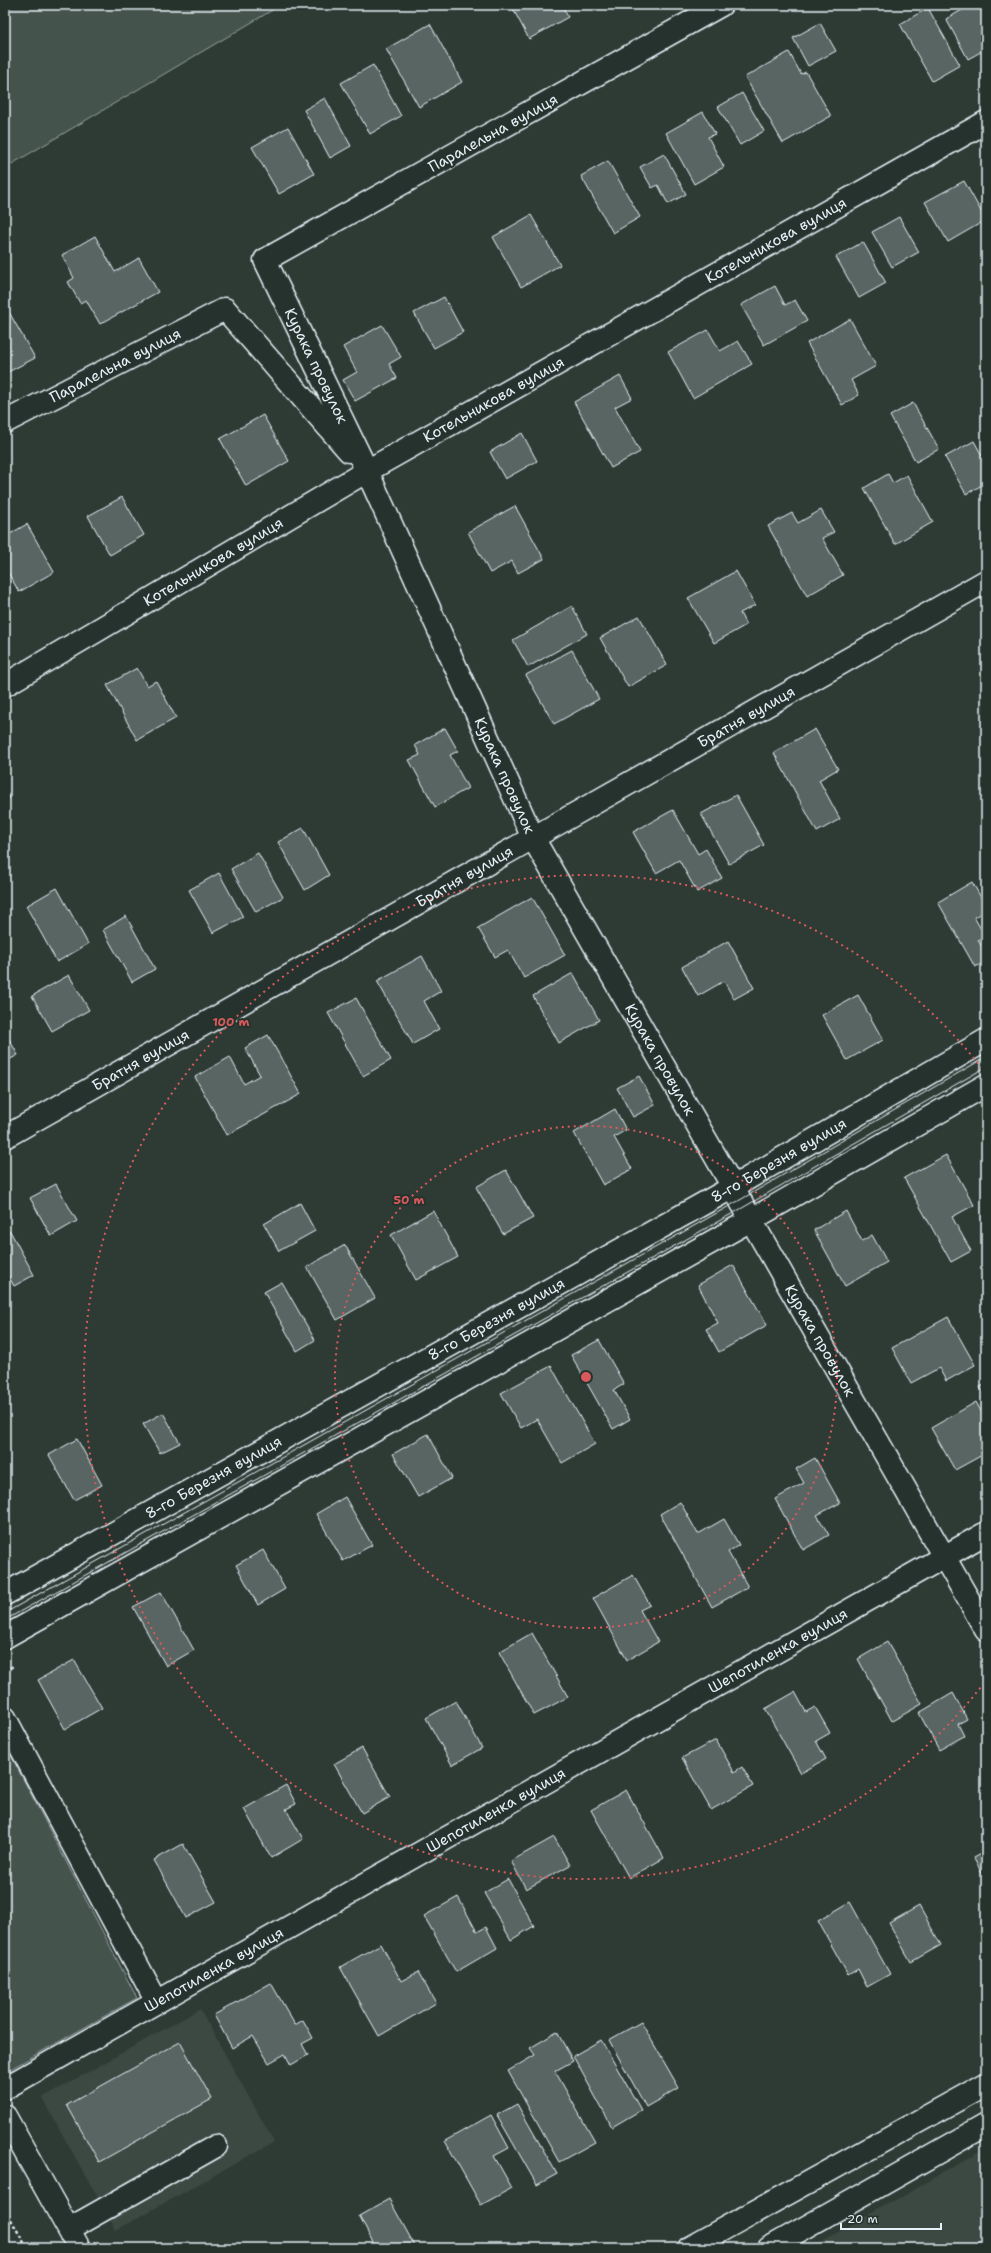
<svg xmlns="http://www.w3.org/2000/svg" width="991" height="2253" font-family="'Shantell Sans',sans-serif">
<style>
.built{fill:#3b4843}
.green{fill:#45524e;stroke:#96a2a3}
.building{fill:#596563;stroke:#e8f1f8}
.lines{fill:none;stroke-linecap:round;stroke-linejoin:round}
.minor-casing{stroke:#e8f1f8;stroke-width:25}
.major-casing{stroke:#e8f1f8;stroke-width:25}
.path{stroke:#e8f1f8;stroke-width:2.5;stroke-dasharray:3 3;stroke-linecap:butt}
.minor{stroke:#26332d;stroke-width:22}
.major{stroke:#26332d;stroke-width:22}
.tram{stroke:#e8f1f8;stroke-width:1}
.rail-casing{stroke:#e8f1f8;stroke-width:4.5}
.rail{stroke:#26332d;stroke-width:3;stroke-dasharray:9;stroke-linecap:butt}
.ring{fill:none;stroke:#da5a5c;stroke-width:2;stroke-dasharray:2 4}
.labels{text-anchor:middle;stroke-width:4;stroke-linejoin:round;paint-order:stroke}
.street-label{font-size:15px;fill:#e8f1f8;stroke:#26332d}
.centre{fill:#da5a5c;stroke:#26332d;stroke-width:2}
.ring-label{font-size:12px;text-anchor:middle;font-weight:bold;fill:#da5a5c;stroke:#26332d;stroke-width:4;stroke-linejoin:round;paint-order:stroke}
</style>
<rect width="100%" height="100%" fill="#2e3b35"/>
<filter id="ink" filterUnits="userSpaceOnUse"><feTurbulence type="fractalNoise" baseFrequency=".025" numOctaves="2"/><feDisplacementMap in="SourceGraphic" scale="8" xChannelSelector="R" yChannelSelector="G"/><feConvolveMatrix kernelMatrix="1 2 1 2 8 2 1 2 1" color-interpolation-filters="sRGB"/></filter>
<g filter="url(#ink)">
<path class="built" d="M200,2009L274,2142L116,2230L42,2098Z
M986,2148V2248H810Z"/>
<path class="green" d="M5,5H281L5,168Z
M5,1744L137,1998L5,2072Z"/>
<path class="building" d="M511,5H562L568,17L529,39Z
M971,5H986V49L968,59L946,19Z
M928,8L960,65L932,81L900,24Z
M820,23L836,51L808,66L793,38Z
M430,24L462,82L419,107L386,49Z
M789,52L801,74L806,72L831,116L783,143L745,77Z
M373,65L401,116L370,134L341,83Z
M742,93L764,131L740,145L718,107Z
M325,98L351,146L330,158L304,110Z
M703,112L715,134L708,137L724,167L694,184L666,133Z
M288,127L314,174L279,194L252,147Z
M664,154L686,194L668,204L658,185L652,188L640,167Z
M608,161L640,217L613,233L581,176Z
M964,181L986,220L948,242L925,202Z
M531,215L560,265L521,287L493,237Z
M899,217L919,252L892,267L872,232Z
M95,236L115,272L139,258L158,292L100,324L86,300L80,303L68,282L74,278L62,255Z
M863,242L886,283L859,298L836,257Z
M775,286L785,305L795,300L807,321L764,345L741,305Z
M444,297L463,332L434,348L414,313Z
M5,305L35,358L8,372L5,366Z
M850,319L876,366L851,380L859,395L842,405L807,343Z
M382,325L401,357L389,364L397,378L355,401L343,380L357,372L343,347Z
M708,330L720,351L738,341L752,364L693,398L668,352Z
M620,376L632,398L615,407L640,452L611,468L574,402Z
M913,403L939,449L916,462L890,416Z
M263,415L289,461L246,486L220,439Z
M522,433L537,461L505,479L490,452Z
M974,441L986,463V483L966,494L945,457Z
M888,474L893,483L907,475L933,522L895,544L864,488Z
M122,497L144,535L110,555L88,516Z
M515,506L544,559L518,573L512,561L490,573L468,532Z
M821,510L834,532L822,538L843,575L807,596L768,526L792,513L798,523Z
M27,524L54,572L19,592L5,567V537Z
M736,571L755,605L740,613L746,625L714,643L688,598Z
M572,606L587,634L528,667L513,640Z
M639,616L667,665L628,687L600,638Z
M572,650L599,699L554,724L526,675Z
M137,668L147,686L156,681L176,718L137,740L107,685Z
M445,728L458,751L450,755L468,788L435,807L409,760L420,755L415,745Z
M815,729L838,769L819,780L840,819L817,832L774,753Z
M5,789L10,798L5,800Z
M736,795L764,845L729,864L701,814Z
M673,810L698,854L706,849L722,878L697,892L679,860L656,873L633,832Z
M303,828L329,875L305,890L278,842Z
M258,853L283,897L256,912L231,869Z
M219,873L243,917L213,933L189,890Z
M972,882L986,906V911L974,917L985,936L978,940L986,954V962L975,967L938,902Z
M57,888L88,944L57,962L26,906Z
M532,897L565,955L524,978L508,950L495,957L478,928Z
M126,916L155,969L132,982L103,930Z
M728,941L754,988L734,999L724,981L698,996L682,967Z
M422,956L441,991L424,1001L439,1029L413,1044L377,981Z
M573,973L599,1020L559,1043L533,996Z
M69,975L89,1010L52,1031L32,996Z
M858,995L883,1040L847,1060L822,1015Z
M356,998L391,1060L363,1076L328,1013Z
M5,1032L18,1055L5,1062Z
M268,1035L301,1094L227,1135L195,1077L230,1057L244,1084L260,1075L245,1048Z
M639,1076L655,1105L633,1117L617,1088Z
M615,1109L626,1130L614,1137L632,1169L603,1185L574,1133Z
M946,1155L974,1205L952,1217L971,1251L951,1262L904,1178Z
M506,1170L533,1218L503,1234L476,1187Z
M56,1184L77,1221L51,1236L30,1198Z
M300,1203L315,1231L279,1251L264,1224Z
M433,1211L458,1257L416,1280L391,1235Z
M846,1211L862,1241L872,1235L887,1262L845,1286L814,1230Z
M10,1231L34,1275L14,1286L5,1270V1234Z
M345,1245L375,1298L337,1320L307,1267Z
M733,1265L767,1325L719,1352L706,1329L718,1323L698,1285Z
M282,1282L315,1340L297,1351L264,1292Z
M948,1317L975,1365L946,1381L939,1368L911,1383L892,1348Z
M599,1340L624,1384L614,1390L630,1419L613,1429L571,1355Z
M551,1366L595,1444L562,1463L537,1419L521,1428L501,1393Z
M986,1384V1397L980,1387Z
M976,1402L986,1420V1453L955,1470L931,1428Z
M163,1413L180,1443L160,1453L143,1424Z
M428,1434L452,1478L418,1497L393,1454Z
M77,1439L102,1485L74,1500L49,1455Z
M815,1458L840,1503L817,1515L829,1535L803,1550L775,1499L804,1483L796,1469Z
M345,1497L372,1545L343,1561L316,1514Z
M680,1502L698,1534L724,1519L739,1545L728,1552L748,1587L712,1607L660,1514Z
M263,1550L285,1589L258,1605L236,1565Z
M633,1575L650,1605L640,1610L658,1642L627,1660L593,1598Z
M161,1592L194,1650L166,1666L133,1607Z
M532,1633L568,1697L534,1715L499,1652Z
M887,1642L922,1704L892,1721L858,1659Z
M74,1660L102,1708L65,1729L38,1680Z
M795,1692L806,1712L815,1707L830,1733L816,1741L826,1759L801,1773L765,1709Z
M953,1693L967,1719L958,1724L964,1736L939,1750L919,1713Z
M456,1701L482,1748L452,1765L426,1718Z
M716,1740L734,1772L742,1767L753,1786L711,1810L682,1758Z
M362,1748L390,1797L362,1813L334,1764Z
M286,1785L296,1804L286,1809L303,1839L271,1858L244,1809Z
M626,1790L664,1858L629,1878L591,1810Z
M554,1837L570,1865L526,1889L511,1861Z
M183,1844L216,1902L186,1918L154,1860Z
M986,1850V1881L973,1857Z
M508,1879L534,1926L511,1940L484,1893Z
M458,1897L477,1932L486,1927L497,1948L456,1972L424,1916Z
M850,1902L890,1974L867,1987L858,1969L848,1975L818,1921Z
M919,1906L941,1945L911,1962L889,1923Z
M381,1944L401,1981L418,1972L436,2003L379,2036L340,1967Z
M271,1983L295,2025L303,2020L313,2038L302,2044L308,2055L291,2065L285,2054L269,2063L253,2036L232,2048L214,2015Z
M641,2022L679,2088L646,2107L609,2040Z
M557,2032L573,2061L555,2071L595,2142L559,2162L508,2071L535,2055L530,2048Z
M601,2040L641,2110L612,2127L573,2056Z
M180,2042L212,2099L99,2162L67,2105Z
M517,2104L557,2174L537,2185L497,2115Z
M491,2115L509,2148L494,2156L512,2188L481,2205L445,2141Z
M389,2199L416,2248H376L359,2216Z"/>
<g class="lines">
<defs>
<g id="minor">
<path id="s1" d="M721,5L265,260L367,471L533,838L733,1187"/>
<path id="s2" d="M5,422L225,309L349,451"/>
<path id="s3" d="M5,685L367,471L986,122"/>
<path id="s4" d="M5,1137L986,581"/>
<path id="s5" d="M751,1220L986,1630"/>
<path d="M5,1718L157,2002"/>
<path id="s6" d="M5,2088L986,1533"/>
<path d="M5,2116L79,2248"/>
<path d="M69,2229L216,2146"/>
<path d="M689,2248L986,2084"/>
<path d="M769,2248L986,2125"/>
</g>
<g id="major">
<path d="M733,1187L751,1220"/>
<path id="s7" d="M5,1594L733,1187L986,1040"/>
<path d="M5,1637L751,1220L986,1085"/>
</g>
</defs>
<use href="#minor" class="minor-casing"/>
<use href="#major" class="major-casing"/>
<path class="path" d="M5,1671L13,1666
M5,2209L27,2248"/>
<use href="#minor" class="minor"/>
<use href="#major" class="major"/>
<path class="tram" d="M5,1613L740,1200L986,1057
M5,1620L744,1207L986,1067"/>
<defs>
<path id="rail" d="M973,2248L986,2242"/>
</defs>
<use href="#rail" class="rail-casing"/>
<use href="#rail" class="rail"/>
</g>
</g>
<g class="ring">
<circle cx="586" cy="1377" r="251"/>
<path d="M984 1683A502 502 0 1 1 984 1071"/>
</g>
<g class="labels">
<g class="street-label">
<text transform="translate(493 133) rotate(-29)" y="5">Паралельна вулиця</text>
<text dy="5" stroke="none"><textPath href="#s3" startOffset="890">Котельникова вулиця</textPath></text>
<text dy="5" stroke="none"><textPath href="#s2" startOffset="124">Паралельна вулиця</textPath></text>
<text dy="5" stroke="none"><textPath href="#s1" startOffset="640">Курака провулок</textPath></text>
<text dy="5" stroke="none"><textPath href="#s3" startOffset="566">Котельникова вулиця</textPath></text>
<text dy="5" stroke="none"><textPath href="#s3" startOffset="242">Котельникова вулиця</textPath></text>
<text dy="5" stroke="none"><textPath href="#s4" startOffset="852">Братня вулиця</textPath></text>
<text dy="5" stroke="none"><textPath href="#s1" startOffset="1091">Курака провулок</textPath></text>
<text dy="5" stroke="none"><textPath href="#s4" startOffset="528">Братня вулиця</textPath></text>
<text dy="5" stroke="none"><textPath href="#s1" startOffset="1415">Курака провулок</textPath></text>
<text dy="5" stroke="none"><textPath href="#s4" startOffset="156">Братня вулиця</textPath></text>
<text dy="5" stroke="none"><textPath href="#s7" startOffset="887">8-го Березня вулиця</textPath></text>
<text dy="5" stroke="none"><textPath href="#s7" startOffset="563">8-го Березня вулиця</textPath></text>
<text dy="5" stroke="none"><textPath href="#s5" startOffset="139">Курака провулок</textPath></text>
<text dy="5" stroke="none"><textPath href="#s7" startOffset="239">8-го Березня вулиця</textPath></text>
<text dy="5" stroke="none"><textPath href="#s6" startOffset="888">Шепотиленка вулиця</textPath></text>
<text dy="5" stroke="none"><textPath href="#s6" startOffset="564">Шепотиленка вулиця</textPath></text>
<text dy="5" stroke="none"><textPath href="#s6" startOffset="240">Шепотиленка вулиця</textPath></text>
</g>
</g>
<circle cx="586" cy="1377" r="6" class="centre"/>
<g class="ring-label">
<text x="231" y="1026">100 m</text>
<text x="409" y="1204">50 m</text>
</g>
<rect width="991" height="2253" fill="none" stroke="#26332d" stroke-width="20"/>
<rect x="10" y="10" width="971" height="2233" fill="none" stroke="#e8f1f8" stroke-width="1.5" filter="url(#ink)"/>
<path d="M841 2223v6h100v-6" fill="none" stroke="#e8f1f8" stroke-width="2"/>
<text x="847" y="2223" font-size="12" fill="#e8f1f8" stroke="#26332d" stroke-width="3" paint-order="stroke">20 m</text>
</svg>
